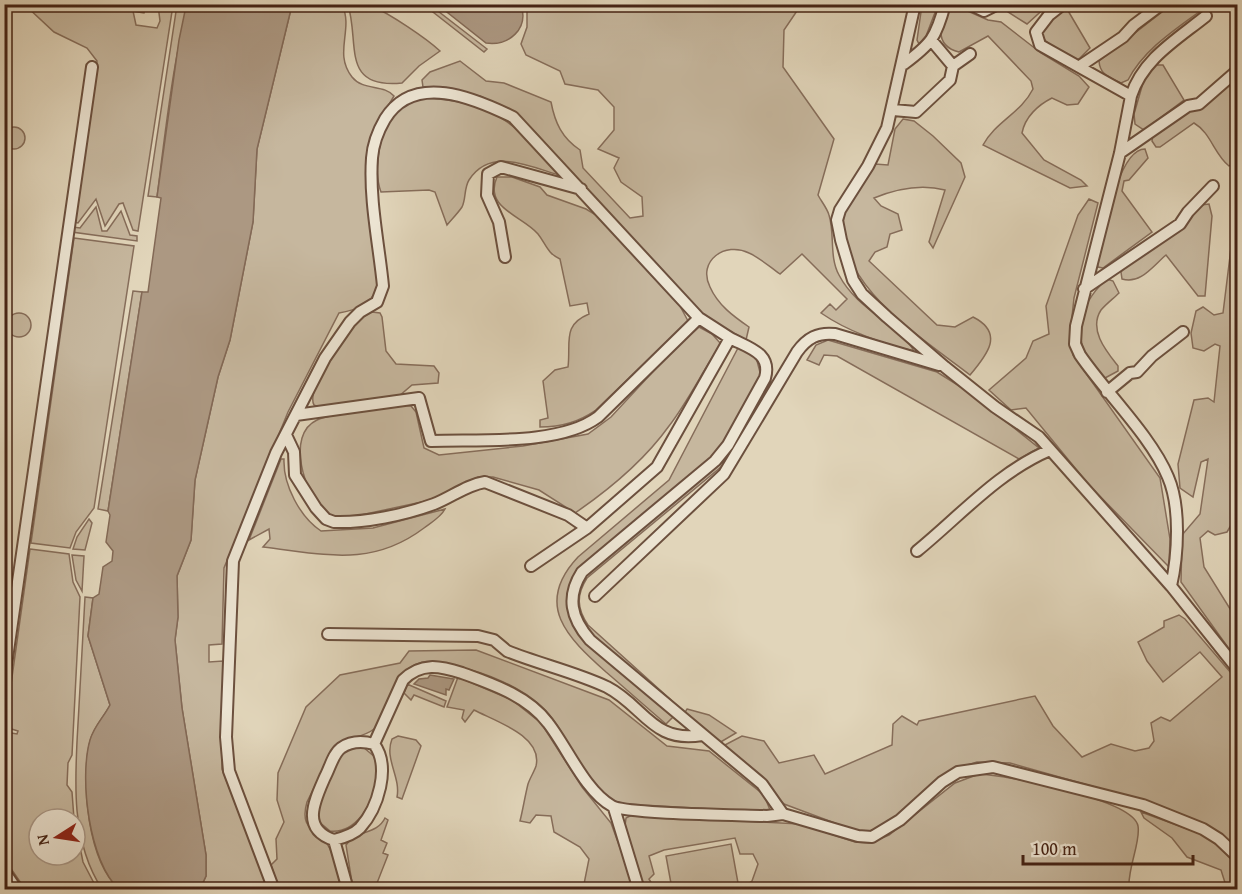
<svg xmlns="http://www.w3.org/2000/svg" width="1242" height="894" font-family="'Gentium Book Plus',serif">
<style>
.green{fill:#c6b79e;stroke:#866d5a;stroke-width:1.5}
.water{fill:#ac9882;stroke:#836956;stroke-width:1.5}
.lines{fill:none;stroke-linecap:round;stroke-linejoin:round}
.minor-casing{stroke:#6c503e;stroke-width:14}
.minor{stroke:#ece4d2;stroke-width:10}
</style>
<rect width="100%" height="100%" fill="#e1d5ba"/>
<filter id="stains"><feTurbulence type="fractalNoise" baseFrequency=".00333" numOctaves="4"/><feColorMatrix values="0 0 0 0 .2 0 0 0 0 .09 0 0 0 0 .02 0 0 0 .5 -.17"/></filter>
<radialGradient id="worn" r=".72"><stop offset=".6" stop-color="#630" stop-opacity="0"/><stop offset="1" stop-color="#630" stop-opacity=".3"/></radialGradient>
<path class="green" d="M25,5H91L133,11L136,25L157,28L160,21L158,5H173L138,231L133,230L123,203L119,204L105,226L96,199L78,223L73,222L97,61L87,48L54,32Z
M177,5H192C177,18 161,168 157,197L148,196Z
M292,5H342C354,29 333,53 352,77C363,91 384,84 394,96L375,128L380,282C372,304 361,309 339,313L288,412L224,568L222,644L209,645V662L223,661L222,769L268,889H200L206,876V855L182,708L175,640L178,617L177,576L191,540L195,480L218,377L230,340L253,222L257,149Z
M348,5C355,4 366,3 372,6C390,14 426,38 440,51L419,66L402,83C340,89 360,43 348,5Z
M424,5H430L487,49L484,52Z
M527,5H801L784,30L783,67L834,139L818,195C821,201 827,208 829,215C835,234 829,257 839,275C857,310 899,324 914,351C883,344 847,331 821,313L830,304L836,310L847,299L802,254L780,274C770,267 760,258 749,253C725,241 697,261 710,287C718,305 733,316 749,327L746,340L705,317L533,130L509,110L480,96L423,87L422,80L430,72L460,61L486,81L504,83L551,102C555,123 562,138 580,150L583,168L630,218L643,216L642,197L621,182L614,168L619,158L598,149L614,130V107L598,90L565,84L560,71L526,55L521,44L527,27Z
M922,5H932L936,10L926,36L919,44L917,40Z
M954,5L988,20L1001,22L1041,53L1079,76L1089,87L1078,104L1067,105L1052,98C1038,105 1025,117 1022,133L1044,160L1081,180L1087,186L1070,188L983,145C995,122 1021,113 1033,89L1031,81L988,36L959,52C934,46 937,20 954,5Z
M1005,5L1006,4L1048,5L1027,24L1008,12Z
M1171,5H1201L1203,9C1176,29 1144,49 1128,80L1121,83C1109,77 1100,75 1099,61Z
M1067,9L1090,48L1077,61L1049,44L1041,36V28L1061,10Z
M1155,65H1163L1184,100L1144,130L1135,124L1134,114L1147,69Z
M1237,77L1236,163L1229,166C1214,154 1211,133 1194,123L1160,147H1156L1152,141L1153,135C1181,114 1212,101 1237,77Z
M420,98C489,99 519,124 562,176C530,167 491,146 469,180C464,188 466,199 462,207C458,213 452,219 447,225L435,192L429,190L381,192C372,170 380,119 402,105C407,102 414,100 420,98Z
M903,119L914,121L933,136L961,163L965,177L933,248L929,242L945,190C922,184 896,189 874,198L881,206L898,214L902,230L890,234L887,247L875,252L869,261L937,325L955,327L973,317C1005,333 987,355 970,375C924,339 828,281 845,210C849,194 865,177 875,164L888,165L895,129Z
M3 138a11 11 0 1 1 22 0a11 11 0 1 1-22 0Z
M1145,149L1148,158L1129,180L1124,181L1122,191L1152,232L1103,268L1098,267L1097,262C1103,239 1117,149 1145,149Z
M497,177H512L540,187L547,195L586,209L596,215L680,306L688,321L596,410C578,422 562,427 540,427V420L548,418L543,381L555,370L568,367C571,342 562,325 589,314L587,303L570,306L560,259C547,253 546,244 538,234C523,216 483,208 497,177Z
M1089,199L1098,203L1074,298L1071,326L1073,355L1160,478L1170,539L1169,567L1089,485L1026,408L1011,410L989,390L1026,358L1033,341L1049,334L1046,306L1078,215Z
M1209,204L1212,216L1205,296H1198L1166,255C1153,266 1140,285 1122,279L1121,272L1124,267L1185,225L1201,205Z
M96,207L102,231H107L121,211L130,235L137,236V241L72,232L73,227L80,228Z
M1237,231V515L1227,532L1215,535L1208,531L1200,538L1204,567L1237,620V660L1181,582L1182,535L1200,514L1208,459L1201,462L1193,497L1180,488L1178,464L1194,400L1208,398L1214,402L1220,346L1215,344L1204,351L1193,348L1191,333L1196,311L1203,307L1214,315L1223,313L1233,232Z
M74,238L134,246L94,508L76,532L70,548L31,543Z
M1107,279L1113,281L1119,293C1114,298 1106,304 1101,310C1088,330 1107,352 1118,366V371L1105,378C1069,349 1075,307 1107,279Z
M133,291L142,292L108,511L98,509Z
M372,312L380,313L382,317L386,351L396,364L434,366L439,373L438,383L412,385L399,396L318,407L314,405C306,392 339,342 348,329C354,321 363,316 372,312Z
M7 325a12 12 0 1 1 24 0a12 12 0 1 1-24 0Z
M699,327L712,334L721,344C703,370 689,400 669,426C644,461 610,489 575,513L539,490L493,477H478L431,500L347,518C340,517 331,518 325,513C305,495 285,435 317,420C331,413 384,409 403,405L411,406L416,412L424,448L439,455L523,446L588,434L611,417L673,350Z
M828,340L937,372L972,394L1039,448L1019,459L837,356L824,355L819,365L807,360L816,345Z
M739,346L756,357L761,376L720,450L570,585C566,600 567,613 574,626L673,717L666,724C646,707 626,689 606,672C568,638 533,605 578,557L669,480Z
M730,448L734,451L721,467L587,578C576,595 577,609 588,625L681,709L678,712L591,637L575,612L579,581Z
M281,459H284C283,485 300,517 321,531L373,528L445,509C441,517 432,522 424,528C371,568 324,554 263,547L270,539L269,529L249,540Z
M89,519L92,523L85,550L73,549L77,537Z
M30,549L69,554L73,582L80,597L72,755L68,763L67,785L72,792L74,819H39V855H75V822L83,862L97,889H25L5,860V732L17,734L18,731L5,727Z
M72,555L84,556L82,591L76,580Z
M85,597L93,598L88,636L110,705C103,718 92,729 89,745C81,784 88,861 119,889H102C67,836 76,766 79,706C81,670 83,633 85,597Z
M1179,615L1185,619L1237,680V850L1148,802L1010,763L977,762L961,767L901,815L873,832L856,831L784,804L723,746L742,736L764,741L779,763L814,755L825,774L892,745L893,724L902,716L917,725L919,721L1035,696L1053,726L1082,757L1111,744L1135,751L1149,748L1154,741L1151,723L1161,717L1170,721L1222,677L1200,652L1163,682L1147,661L1138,642L1164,627V621Z
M476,650L609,700L667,746L709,751L764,795L770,810L763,812L625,804C581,796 572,733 541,706C520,687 487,673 459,667C443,662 427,657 411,667C388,680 394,713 374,729C362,739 345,736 334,747L307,802C298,833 321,828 330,849C335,861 338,876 342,889H279L271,865L277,859L276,839L284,822L277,800L278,773L306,707L340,675L400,663L409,651Z
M458,677L512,700L541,723L582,787L611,823L635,889H583L589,859L580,847L554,832L551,816L536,815L530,823L520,821C523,809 525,796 528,784C530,778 534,772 536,766C543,736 495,721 474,710L465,722L462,718L464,710L447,707Z
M407,684L446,701L444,707L414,695L411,700L404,693Z
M687,709L709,715L736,733L719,743L684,714Z
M398,736L416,740L421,746L402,799L397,797C401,777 384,759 392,739Z
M363,747L376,758C377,766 378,775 377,783C372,804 356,834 330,831L318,821C318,804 331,762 345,751C350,747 356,747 363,747Z
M979,774C1005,775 1133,799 1138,826C1141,842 1127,869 1129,889H740L752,881L758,864L753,854H740L735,838L664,850L649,856L654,874L649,879L655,889L646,890L639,878L625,826L626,818L632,815L800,824L855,842L870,843L889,835L955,783Z
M1141,812L1207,836L1237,865V889H1227L1221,870L1187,857L1172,838L1144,818Z
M385,818L388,820L381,840L387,843L383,853L388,855L377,883L391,889H353L346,845C355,830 377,835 385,818Z
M731,844L738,883L701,889H672L666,856Z"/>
<path class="water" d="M91,5L146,4V5L144,13Z
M192,5H292L257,149L253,222L230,340L218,377L195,480L191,540L177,576L178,617L175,640L182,708L206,855V876L200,889H119C89,862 79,778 90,740C94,726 104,717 110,705L88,636L93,598L99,594L103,567L112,561L113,551L106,542L110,515L108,511L142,292H148L161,198L157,197L179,40L185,11Z
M438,5H521C529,29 509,46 486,43Z
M430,675L454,679L449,690L446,689V695L414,684L419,679L428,678Z"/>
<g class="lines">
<defs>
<path id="minor" d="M915,4L887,128L868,166L840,210L837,220L841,240L853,280L862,294L887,317L945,367L995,407L1039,437L1171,586L1238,670
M969,4L984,11L998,4
M1063,4L1049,15L1036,32L1040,45L1131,96L1120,153L1076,326L1075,344L1080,355C1106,393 1151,436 1168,477C1181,507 1178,555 1171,586
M932,41L953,66
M904,64C931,44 936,38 945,4
M1080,66L1123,37L1134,25L1162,4
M1131,96C1143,59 1176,40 1206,16
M893,110L916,112L950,80L953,66L970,54
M1120,153L1188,106L1199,104L1238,70
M505,257L499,222L487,195L488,174L501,167L581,189
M1084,289L1180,224L1188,212L1213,186
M730,338C749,348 772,353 765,378L728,445L715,461L582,572C566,597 571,618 590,640L762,784L783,814
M1107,392L1130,373L1137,372L1152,356L1183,332
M296,415L419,398L431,441C478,439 559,446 598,417L699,318
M286,435L294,452L295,475L316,508L326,519L334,522C365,523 404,515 434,504C452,497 466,485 485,482L568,515L587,528
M917,551C961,515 998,472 1050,450
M595,596L724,474L797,352C807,338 818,332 835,334L939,365
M328,634L478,636L494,640L507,651C539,664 575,672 607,687C644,706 653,744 702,735
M4,679L92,67
M614,808L639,890
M334,840C342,838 354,834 360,828C378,808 391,767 374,744
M4,871L17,890
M274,890L229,771L226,737L233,561L276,453L325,358L350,322L360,312L377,302L383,286C379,245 369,199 372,158C373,144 378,131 385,119C414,72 474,98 513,117L699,318L730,338L657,467L587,528L531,566
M348,890L334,840C300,829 315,800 325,777C330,768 333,754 341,748C351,741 363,741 374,744L403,680C421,662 440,666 462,673C492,684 528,696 548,723C567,747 585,791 612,806C626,814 743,815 767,816L783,814L858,836L872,837L900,820L942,782L958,772L993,767L1143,805L1203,829L1219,839L1238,857"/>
</defs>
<use href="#minor" class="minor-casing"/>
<use href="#minor" class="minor"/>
</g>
<rect width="1242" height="894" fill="none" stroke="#e1d5ba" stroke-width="24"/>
<rect x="6" y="6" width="1230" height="882" fill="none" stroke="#452315" stroke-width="3"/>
<rect x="12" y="12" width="1218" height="870" fill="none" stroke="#452315" stroke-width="1.5"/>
<g transform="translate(57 837) rotate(258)"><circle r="28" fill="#ece4d2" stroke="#a99786" stroke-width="1.5"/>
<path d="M0-4.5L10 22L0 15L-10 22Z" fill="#8f2418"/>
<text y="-9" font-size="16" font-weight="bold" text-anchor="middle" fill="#452315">N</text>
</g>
<path d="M1023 855v9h170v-9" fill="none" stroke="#452315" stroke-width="3"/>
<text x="1032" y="855" font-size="18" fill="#452315" stroke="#ece4d2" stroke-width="4.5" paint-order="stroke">100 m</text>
<rect width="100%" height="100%" filter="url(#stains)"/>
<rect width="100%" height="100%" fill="url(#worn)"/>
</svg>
